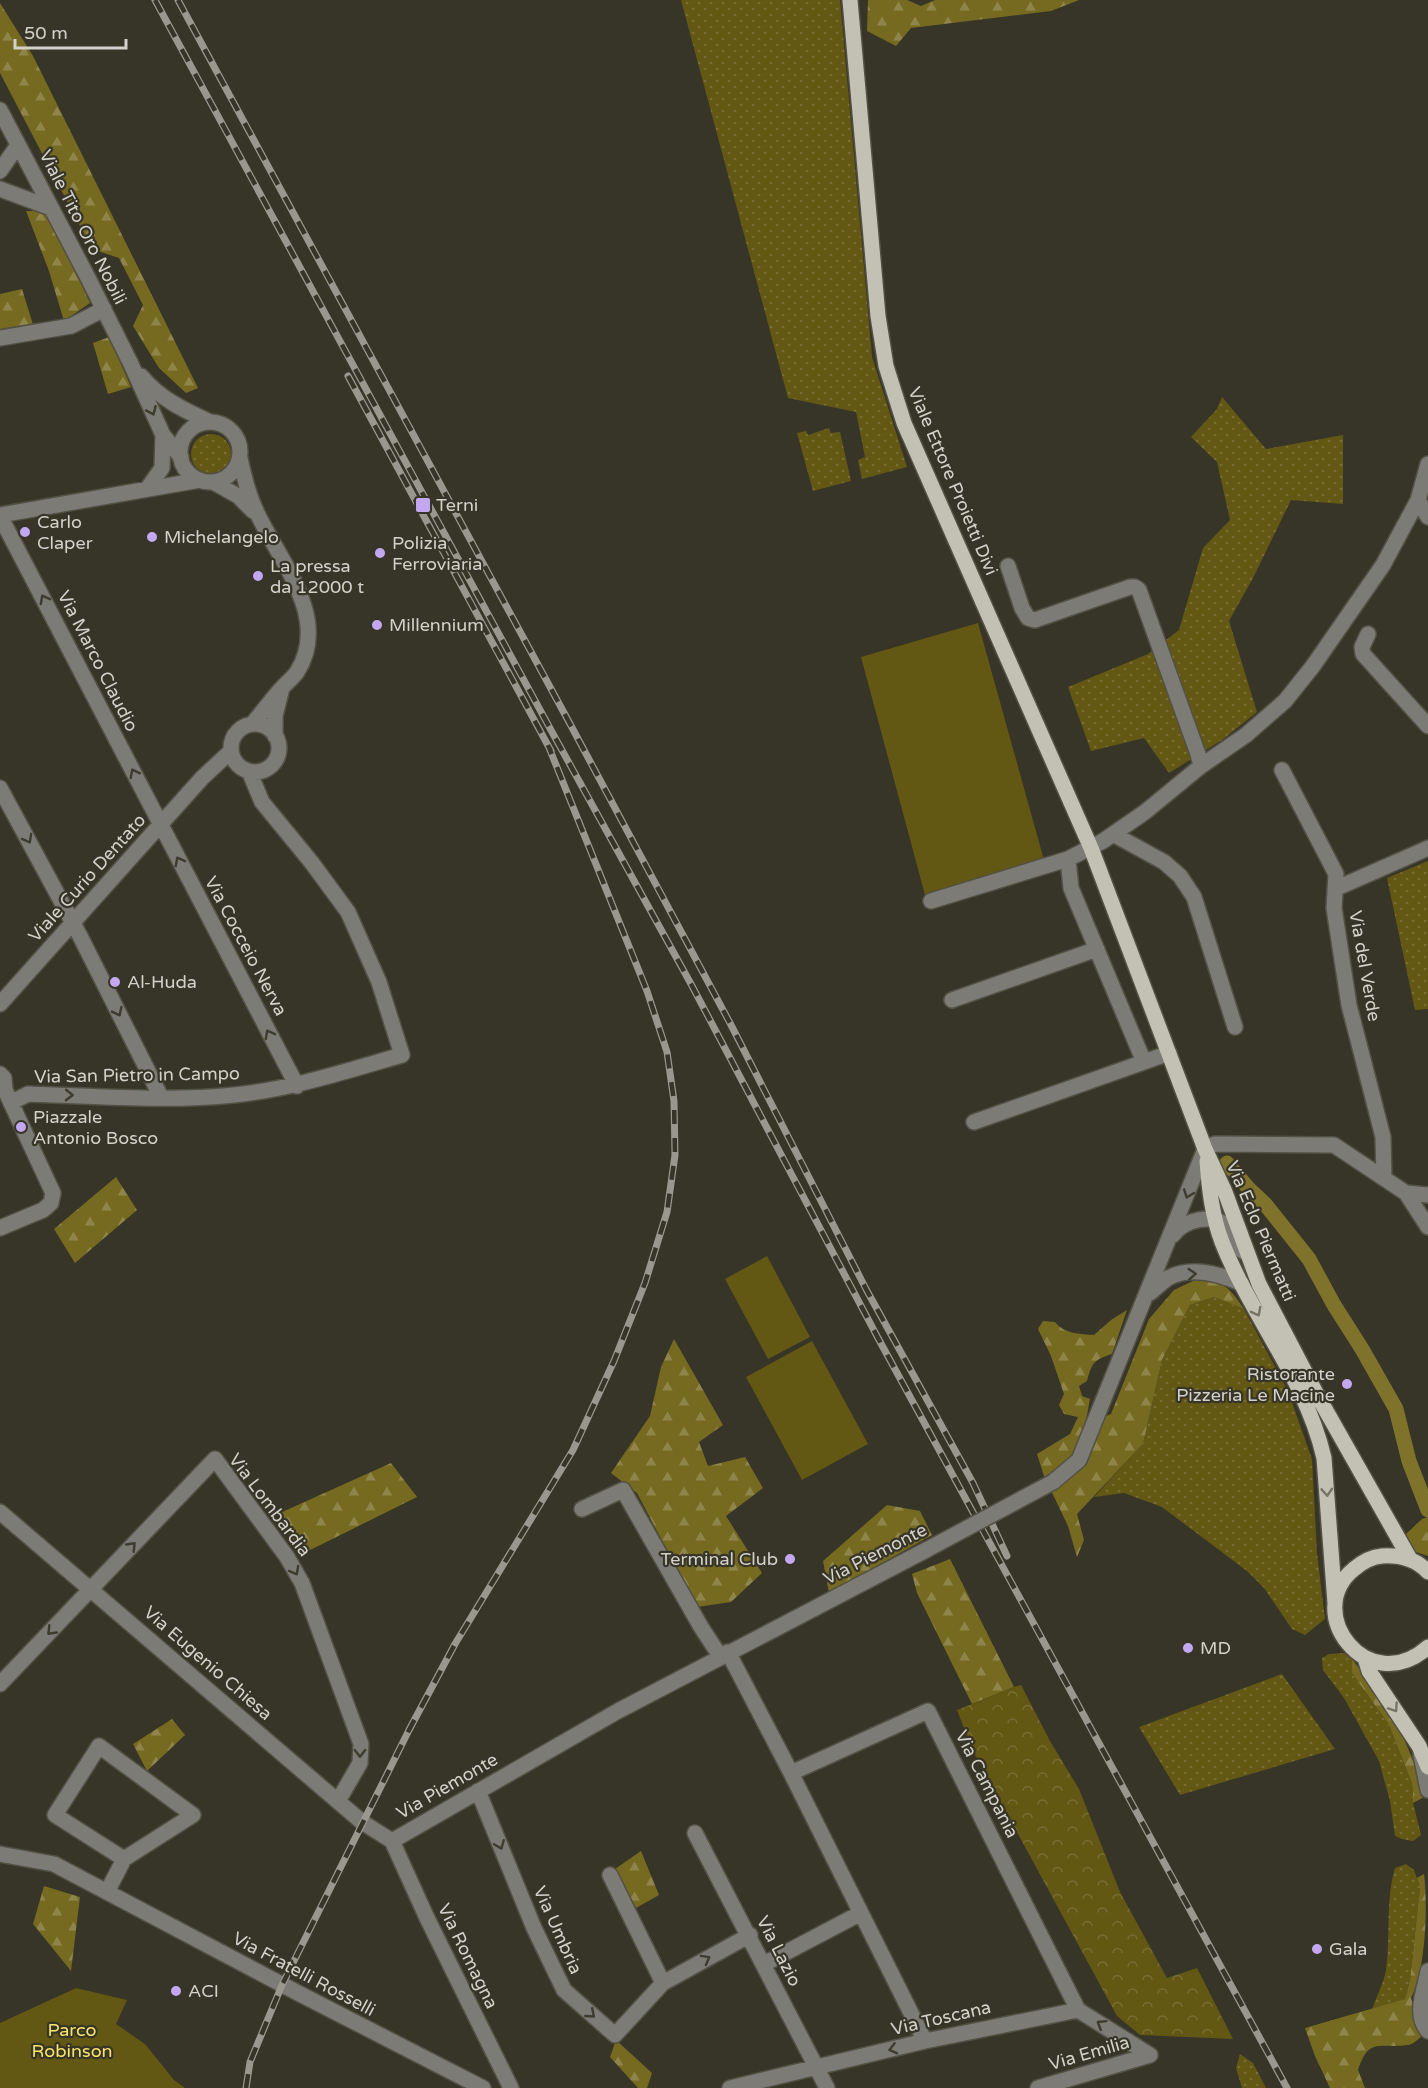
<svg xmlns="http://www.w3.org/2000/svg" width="1428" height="2088" font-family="'Varela Round',sans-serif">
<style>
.grass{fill:url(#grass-dots)}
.forest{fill:url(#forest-firs)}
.park{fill:url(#park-crowns)}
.garden{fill:#625713}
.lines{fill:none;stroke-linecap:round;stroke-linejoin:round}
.canal{stroke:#7f732b;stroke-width:15}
.minor-casing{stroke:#535145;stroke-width:18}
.major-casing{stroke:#535145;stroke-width:18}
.minor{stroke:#7c7b75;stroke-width:15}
.major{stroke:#c3c1b4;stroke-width:15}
.rail-casing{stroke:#9a988e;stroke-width:7}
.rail{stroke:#373528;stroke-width:4.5;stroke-dasharray:14;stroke-linecap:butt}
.minor-bridge-casing{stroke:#535145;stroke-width:18;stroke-linecap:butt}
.minor-bridge{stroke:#7c7b75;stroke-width:15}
.oneway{stroke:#3e3c30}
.oneway2{stroke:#767467}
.poi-dot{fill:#c4a7f1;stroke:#373528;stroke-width:2}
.labels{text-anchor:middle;stroke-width:4.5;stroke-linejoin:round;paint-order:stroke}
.street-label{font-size:18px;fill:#d3d1ca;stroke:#373528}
.poi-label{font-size:18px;fill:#d3d1ca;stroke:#373528;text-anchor:start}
.park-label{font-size:18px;fill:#f8e367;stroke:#373528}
</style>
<defs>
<pattern id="grass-dots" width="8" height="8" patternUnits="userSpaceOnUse" patternTransform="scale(1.5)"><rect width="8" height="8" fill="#625713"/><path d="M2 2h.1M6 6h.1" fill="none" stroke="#786e34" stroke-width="1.8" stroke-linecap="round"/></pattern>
<pattern id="forest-firs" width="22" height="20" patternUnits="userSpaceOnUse" patternTransform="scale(1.5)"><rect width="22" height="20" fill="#766a21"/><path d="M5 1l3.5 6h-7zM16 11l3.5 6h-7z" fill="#8f854a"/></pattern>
<pattern id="park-crowns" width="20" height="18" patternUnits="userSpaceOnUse" patternTransform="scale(1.5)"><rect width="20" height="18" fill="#625713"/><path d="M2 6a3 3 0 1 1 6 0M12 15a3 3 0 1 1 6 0" fill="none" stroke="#786e34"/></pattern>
</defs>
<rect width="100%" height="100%" fill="#373528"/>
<path class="grass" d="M681,0H840L872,357L907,467L862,479L858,460L865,457L856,412L788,398Z
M1222,397L1266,449L1343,435V504L1291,500L1254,576L1229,621L1257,712L1222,740L1169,773L1144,738L1091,751L1068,687L1148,654L1179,630L1203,548L1230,520L1217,462L1191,437L1217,409Z
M829,428L831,433L840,432L851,481L813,491L797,433L806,431L808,435Z
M191 454a20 20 0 1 1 40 0a20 20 0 1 1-40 0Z
M1428,861V1009L1415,1010L1387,878Z
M1214,1297L1244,1309L1288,1391L1312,1459L1317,1553L1325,1619L1305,1635L1292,1629L1264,1588L1247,1571L1162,1507L1124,1493L1094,1497L1143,1444L1162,1360L1190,1305Z
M1344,1653L1352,1659V1673L1389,1725L1413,1786V1803L1421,1835L1413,1841L1402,1839L1395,1836L1390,1801L1379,1761L1344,1698L1323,1670L1322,1658L1329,1654Z
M1282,1674L1335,1749L1180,1795L1139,1727Z
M1406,1864L1414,1870L1420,1887L1410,1980L1405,1999L1372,2010C1376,1997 1384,1983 1386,1970C1391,1936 1385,1902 1395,1868Z
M1240,2054L1253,2063L1266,2088H1242L1236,2068Z"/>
<path class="forest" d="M868,0H907L921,6L935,0H1079L1051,11L911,28L896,46L867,31Z
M0,3L33,56L198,388L186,393L159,368L133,326L143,305L119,258L92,249L0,73Z
M26,211H47L90,303L64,321L49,271Z
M22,289L35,331L0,338V294Z
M109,337L131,387L108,394L93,343Z
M116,1177L137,1210L75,1263L54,1229Z
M1195,1280C1223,1281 1229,1286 1244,1309L1214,1297L1190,1305L1162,1360L1143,1444L1077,1514L1084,1540L1077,1557L1068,1526L1044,1476L1037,1454L1070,1434L1078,1417L1064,1414L1059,1405L1064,1394L1051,1356L1038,1329L1043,1321L1055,1322C1064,1334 1081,1334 1094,1335L1111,1320L1127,1310L1112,1354C1093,1360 1092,1363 1087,1381L1079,1386L1082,1396L1090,1399L1085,1426L1111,1414L1149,1319L1174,1290Z
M674,1339L723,1425L699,1442L708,1466L745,1457L763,1488L726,1516L762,1573L731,1602L697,1607L637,1493L611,1473L650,1416L661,1367Z
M391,1463L417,1497L298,1556L280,1513Z
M887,1505L920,1511L932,1535L829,1593L823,1561Z
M1428,1517V1556L1413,1551L1406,1534L1422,1519Z
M950,1559L1014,1687L972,1704L917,1593L912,1574Z
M1352,1659C1384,1701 1413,1744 1424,1797L1413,1803V1786L1389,1725L1352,1673Z
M172,1719L185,1735L147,1771L133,1744Z
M641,1851L659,1895L636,1908L615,1869Z
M1424,1874C1428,1904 1426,1970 1411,1998L1423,2035C1418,2039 1413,2045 1407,2045C1380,2049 1369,2036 1358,2070L1365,2088H1330L1315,2056L1305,2028L1405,1999L1410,1980L1420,1887L1417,1878Z
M44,1886L80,1897L71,1971L33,1924Z
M616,2040L652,2073L647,2088H638L610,2057Z"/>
<path class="park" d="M1021,1685L1050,1741L1079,1789L1120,1892L1167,1978L1197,1968L1233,2039L1140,2035L1117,2016L973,1751L957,1710L1014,1687Z"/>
<path class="garden" d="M978,623L1044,860L925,895L861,657Z
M767,1256L810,1337L768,1359L725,1279Z
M812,1341L868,1444L802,1480L746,1377Z
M76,1988L127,2000L116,2024L145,2044L174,2080L185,2088H0V2023Z"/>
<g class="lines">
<path class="canal" d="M1227,1163L1249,1189L1265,1204L1309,1259L1334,1305L1362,1349L1396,1409L1409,1461L1428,1510"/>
<defs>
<path id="minor" d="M0,110L87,276L130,362L163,435L181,457
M0,171L18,145
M0,189L51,208
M0,338L71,326L104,309
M141,376C160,399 184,410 210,422
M180 452a30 30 0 1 1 60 0a30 30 0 1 1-60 0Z
M240,458C244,478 249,497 258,515C280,561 331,619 297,672C293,678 286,683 281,689C271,700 262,713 252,724
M213,482L238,496L253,511
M147,489L162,468L163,435
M1418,500L1428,517
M0,515L200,480
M0,516L297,1086
M1008,566L1022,608L1028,618L1035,620L1130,587H1135L1139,590L1198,754L1201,766
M1368,634L1362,647L1363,654L1428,726
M231 748a24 24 0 1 1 48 0a24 24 0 1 1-48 0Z
M275,736V716L281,692
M1282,770L1336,874L1334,908L1349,1005L1383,1137L1384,1178
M0,788L80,936L161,1097
M1113,834L1164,862L1180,876L1194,897L1235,1027
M1337,888L1428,848
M931,901L1068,859
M952,1000L1097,949
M0,1004L202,778L231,751
M1169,1053L1144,1062L1071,888L1068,859L1103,841L1145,812L1201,766L1246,735L1285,701L1313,666L1383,565L1418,500L1428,464
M0,1074L4,1078L5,1090L0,1089
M12,1102L28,1094C95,1096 168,1102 234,1095C292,1089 346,1071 402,1055L379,982L348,912L312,863L262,802L249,771
M974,1122L1144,1062
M1406,1193L1428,1227
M0,1228L43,1210L51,1203L53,1193L5,1090
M1173,1235C1184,1220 1213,1212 1228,1227C1234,1233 1237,1244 1242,1251
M1150,1293C1155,1289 1162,1282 1168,1278C1191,1266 1220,1274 1242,1284
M1053,1482L1079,1460L1205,1149L1215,1144L1334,1145L1406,1193L1428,1195
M582,1509L623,1490L701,1627L720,1656
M0,1512L362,1822L392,1841
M728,1652L791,1773L925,2041
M0,1684L215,1459L287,1557L302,1583L361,1744L360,1763L338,1801
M1421,1755L1428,1790
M791,1773L928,1711L1078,2010
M478,1791L534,1928L564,1990L615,2035L663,1983L750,1935
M695,1833L827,2088
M392,1841L618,1711L928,1549
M392,1841L427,1918L511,2088
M0,1854L54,1864L300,1994L483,2088
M610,1875L663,1983
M107,1892L124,1859L193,1815L99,1746L55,1815L124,1859
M764,1964L861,1913
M1428,1971C1425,1990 1413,2014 1428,2031
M730,2088L925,2041L1078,2010L1150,2055
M1038,2088L1150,2055"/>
<path id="major" d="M850,0L878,316L886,366L904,423L1091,848L1205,1149L1225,1192L1259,1284L1316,1393L1410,1559
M1207,1161C1209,1188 1212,1216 1222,1242C1251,1316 1306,1379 1324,1458L1335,1603
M1428,1572C1416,1559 1400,1555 1382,1556C1371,1557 1362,1562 1354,1569C1301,1612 1368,1700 1428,1647
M1365,1658L1369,1671L1419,1746L1428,1767"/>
</defs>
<use href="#minor" class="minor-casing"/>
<use href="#major" class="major-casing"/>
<use href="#minor" class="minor"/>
<use href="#major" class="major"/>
<defs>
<path id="rail" d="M155,0L552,732L691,984L878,1338L1287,2088
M178,0L569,722L730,1023L866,1289L973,1483L1007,1556
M348,376L551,751
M246,2088L250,2062L282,1985L409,1730L455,1644L573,1450L614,1361L645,1283L667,1212L675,1155L674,1101L667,1052L647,991L548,745"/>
</defs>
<use href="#rail" class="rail-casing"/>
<use href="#rail" class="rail"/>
<defs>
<path id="minor-bridge" d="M928,1549L1053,1482"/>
</defs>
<use href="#minor-bridge" class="minor-bridge-casing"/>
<use href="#minor-bridge" class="minor-bridge"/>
</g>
<defs><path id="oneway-chevron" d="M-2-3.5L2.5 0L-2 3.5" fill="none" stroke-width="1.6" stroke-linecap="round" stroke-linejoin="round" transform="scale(1.5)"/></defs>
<g class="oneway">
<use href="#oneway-chevron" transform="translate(152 411) rotate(66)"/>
<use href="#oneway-chevron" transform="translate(44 599) rotate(-118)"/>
<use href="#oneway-chevron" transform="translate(134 773) rotate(-117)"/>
<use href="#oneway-chevron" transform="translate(28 839) rotate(61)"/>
<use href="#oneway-chevron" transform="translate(179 861) rotate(-118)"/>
<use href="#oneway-chevron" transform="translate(118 1012) rotate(64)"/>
<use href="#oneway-chevron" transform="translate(269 1034) rotate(-118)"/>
<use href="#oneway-chevron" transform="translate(69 1095) rotate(1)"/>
<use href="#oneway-chevron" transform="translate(1188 1194) rotate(111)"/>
<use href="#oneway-chevron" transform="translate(1192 1274) rotate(-4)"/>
<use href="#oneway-chevron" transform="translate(132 1546) rotate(-46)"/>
<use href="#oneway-chevron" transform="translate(295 1571) rotate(61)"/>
<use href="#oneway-chevron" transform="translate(51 1631) rotate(134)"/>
<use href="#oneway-chevron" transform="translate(360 1753) rotate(91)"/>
<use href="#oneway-chevron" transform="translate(500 1845) rotate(68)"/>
<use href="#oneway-chevron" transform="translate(706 1959) rotate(-29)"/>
<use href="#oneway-chevron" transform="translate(591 2014) rotate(41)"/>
<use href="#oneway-chevron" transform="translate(1101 2024) rotate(-148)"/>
<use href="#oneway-chevron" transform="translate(893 2049) rotate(166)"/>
</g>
<g class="oneway2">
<use href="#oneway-chevron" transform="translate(1257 1312) rotate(62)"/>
<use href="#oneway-chevron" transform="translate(1327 1492) rotate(86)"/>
<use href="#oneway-chevron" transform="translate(1394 1708) rotate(56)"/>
</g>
<g class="poi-dot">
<rect x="415" y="497" width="16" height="16" rx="3"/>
<circle cx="25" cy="532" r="6"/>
<circle cx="152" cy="537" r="6"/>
<circle cx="380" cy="553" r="6"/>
<circle cx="258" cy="576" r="6"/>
<circle cx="377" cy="625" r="6"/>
<circle cx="115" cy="982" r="6"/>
<circle cx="21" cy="1127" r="6"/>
<circle cx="1347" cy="1384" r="6"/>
<circle cx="790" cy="1559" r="6"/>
<circle cx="1188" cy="1648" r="6"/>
<circle cx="1317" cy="1949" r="6"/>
<circle cx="176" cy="1991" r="6"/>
</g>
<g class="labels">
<g class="street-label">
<text transform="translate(83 227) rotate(63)" y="6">Viale Tito Oro Nobili</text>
<text transform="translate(953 481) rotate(67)" y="6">Viale Ettore Proietti Divi</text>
<text transform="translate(98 661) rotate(63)" y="6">Via Marco Claudio</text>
<text transform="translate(87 878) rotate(-48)" y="6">Viale Curio Dentato</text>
<text transform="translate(246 946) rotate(62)" y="6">Via Cocceio Nerva</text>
<text transform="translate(1365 966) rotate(80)" y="6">Via del Verde</text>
<text transform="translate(137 1075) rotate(-1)" y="6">Via San Pietro in Campo</text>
<text transform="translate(1261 1231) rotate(67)" y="6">Via Eclo Piermatti</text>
<text transform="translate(270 1505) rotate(53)" y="6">Via Lombardia</text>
<text transform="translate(875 1554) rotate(-27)" y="6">Via Piemonte</text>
<text transform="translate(208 1663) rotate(41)" y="6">Via Eugenio Chiesa</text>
<text transform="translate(987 1784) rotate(63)" y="6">Via Campania</text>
<text transform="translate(447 1786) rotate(-30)" y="6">Via Piemonte</text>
<text transform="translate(558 1930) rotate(66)" y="6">Via Umbria</text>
<text transform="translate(779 1951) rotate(63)" y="6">Via Lazio</text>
<text transform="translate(468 1956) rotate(64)" y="6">Via Romagna</text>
<text transform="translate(304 1974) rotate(28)" y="6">Via Fratelli Rosselli</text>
<text transform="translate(941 2018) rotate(-13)" y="6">Via Toscana</text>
<text transform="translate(1089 2053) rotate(-16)" y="6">Via Emilia</text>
</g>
<g class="poi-label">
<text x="436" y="511">Terni</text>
<text x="37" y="528">Carlo<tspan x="37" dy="21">Claper</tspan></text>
<text x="164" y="543">Michelangelo</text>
<text x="392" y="549">Polizia<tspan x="392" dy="21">Ferroviaria</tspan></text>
<text x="270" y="572">La pressa<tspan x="270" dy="21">da 12000 t</tspan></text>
<text x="389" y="631">Millennium</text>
<text x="127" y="988">Al-Huda</text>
<text x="33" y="1123">Piazzale<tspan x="33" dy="21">Antonio Bosco</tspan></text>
<text x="1335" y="1380" text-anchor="end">Ristorante<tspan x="1335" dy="21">Pizzeria Le Macine</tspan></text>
<text x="778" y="1565" text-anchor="end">Terminal Club</text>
<text x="1200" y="1654">MD</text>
<text x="1329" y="1955">Gala</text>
<text x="188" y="1997">ACI</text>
</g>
<g class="park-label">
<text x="72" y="2036">Parco<tspan x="72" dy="21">Robinson</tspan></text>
</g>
</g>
<path d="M15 39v9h111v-9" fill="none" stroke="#d3d1ca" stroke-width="3"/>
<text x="24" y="39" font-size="18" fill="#d3d1ca" stroke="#373528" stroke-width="4.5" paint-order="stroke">50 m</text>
</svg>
